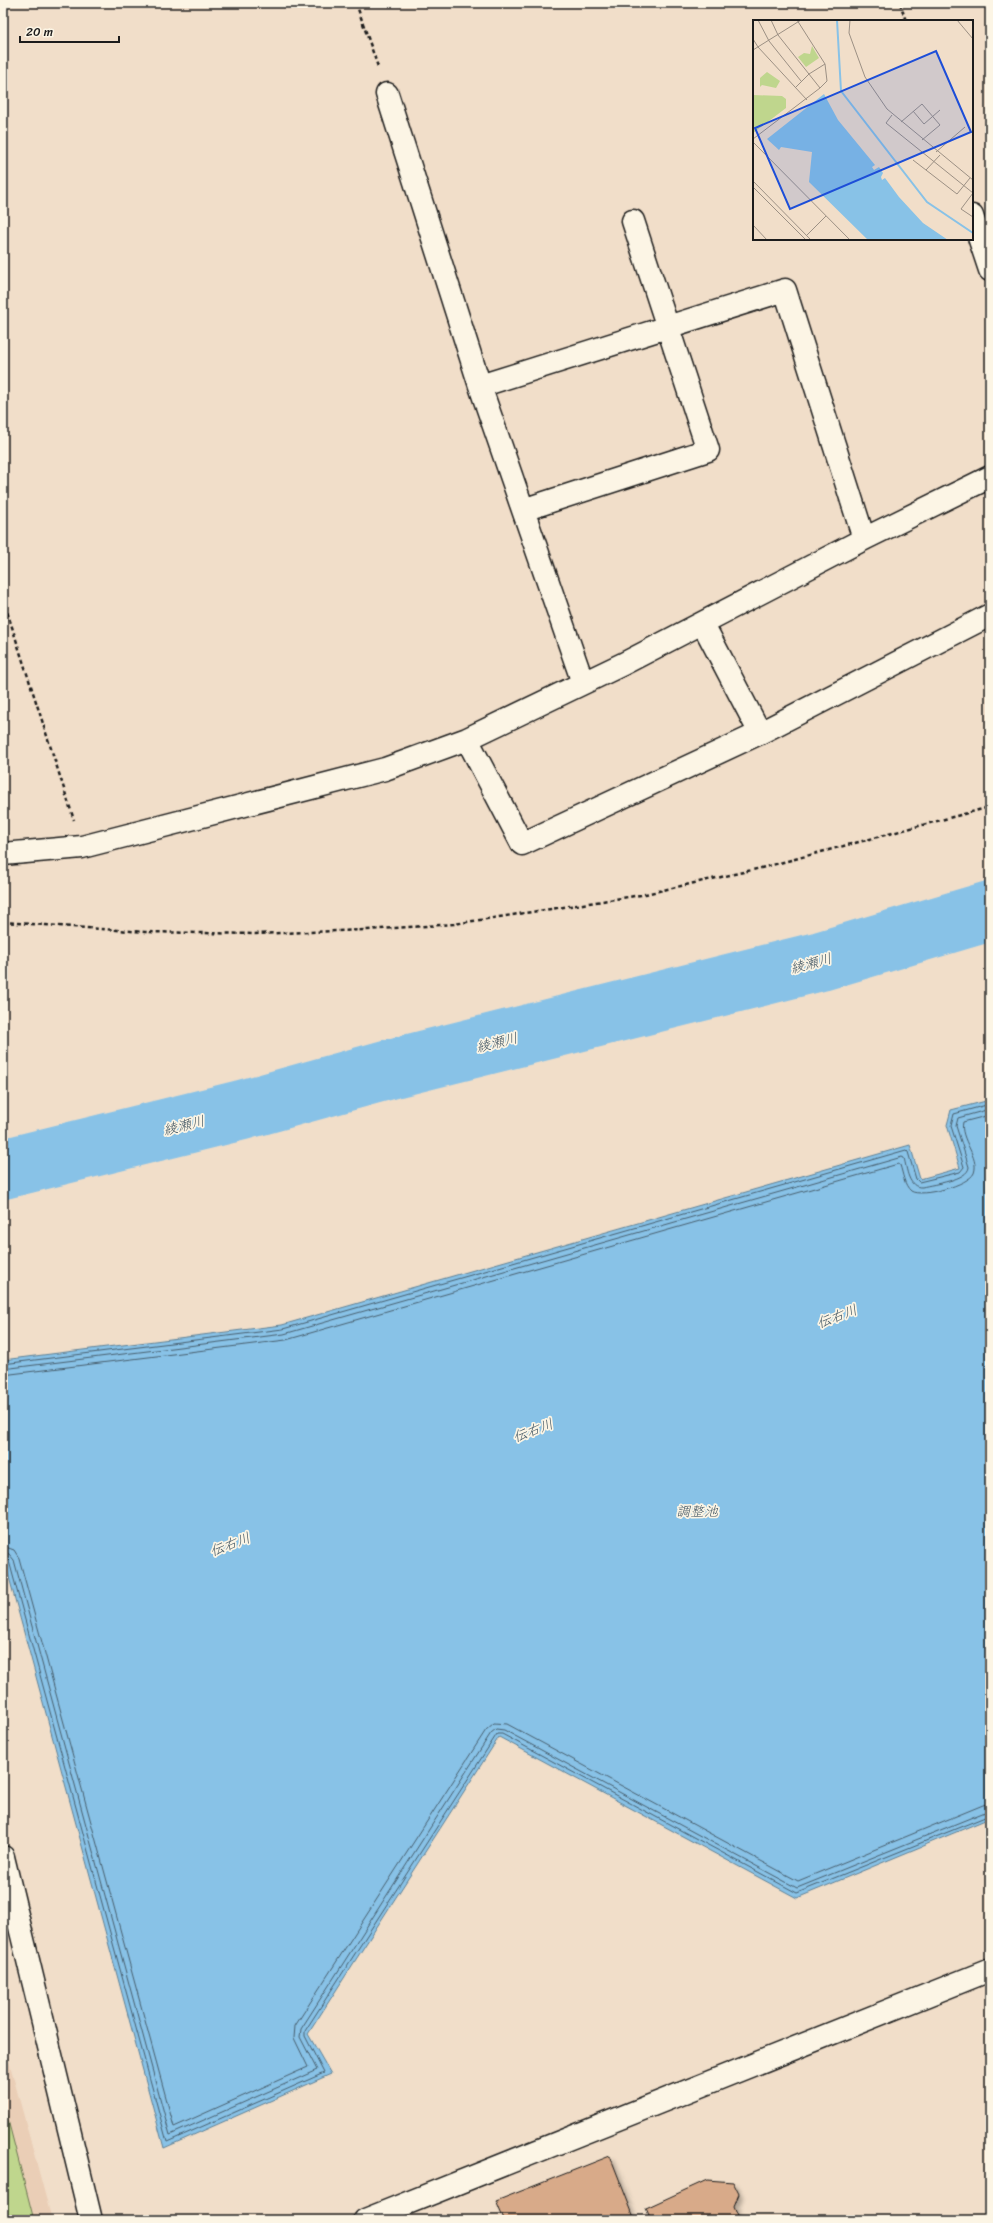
<svg xmlns="http://www.w3.org/2000/svg" width="993" height="2223" font-family="Sriracha,'Klee One',sans-serif">
<style>
.built{fill:#eaceb6}
.green{fill:#bfd68d;stroke:#6e7954}
.water{fill:#88c2e7;stroke:#5d8096}
.lines{fill:none;stroke-linecap:round;stroke-linejoin:round}
.shore{stroke:#475e6d;stroke-width:1}
.river{stroke:#88c2e7;stroke-width:60}
.building{fill:#d8aa89;stroke:#1c1c1c;filter:url(#shadow)}
.minor-casing{stroke:#1c1c1c;stroke-width:25}
.path{stroke:#1c1c1c;stroke-width:2.5;stroke-dasharray:4 3;stroke-linecap:butt}
.minor{stroke:#fcf5e5;stroke-width:22}
.labels{text-anchor:middle;stroke-width:3.5;stroke-linejoin:round;paint-order:stroke}
.water-label{font-size:14px;font-style:italic;fill:#425663;stroke:#fcf5e5}
.inset-river{fill:none;stroke:#88c2e7;stroke-width:2}
.inset-road{fill:none;stroke:#9c9084;stroke-width:1}
.view{fill:#1d4ed8;fill-opacity:0.15;stroke:#1d4ed8;stroke-width:2}
.inset-edge{fill:none;stroke:#1c1c1c;stroke-width:2}
</style>
<defs>
<filter id="shadow"><feDropShadow dx="3.5" dy="3.5" stdDeviation="2" flood-color="#0004"/></filter>
</defs>
<rect width="100%" height="100%" fill="#f1dec9"/>
<filter id="ink" filterUnits="userSpaceOnUse"><feTurbulence type="fractalNoise" baseFrequency=".025" numOctaves="2"/><feDisplacementMap in="SourceGraphic" scale="8" xChannelSelector="R" yChannelSelector="G"/><feConvolveMatrix kernelMatrix="1 2 1 2 8 2 1 2 1" color-interpolation-filters="sRGB"/></filter>
<g filter="url(#ink)">
<path class="built" d="M3,2039L52,2220H3Z"/>
<path class="green" d="M3,2101L34,2220H3Z"/>
<path class="water" d="M990,1100V1818L797,1898L499,1737L308,2034L331,2074L164,2148L3,1555V1360L282,1325L910,1145L920,1179L960,1168L947,1125L951,1110Z"/>
<g class="lines">
<path class="shore" d="M3,1364L283,1329L906,1150L908,1152L916,1179L919,1182L960,1172L964,1167L951,1126L954,1114L990,1104
M3,1369L284,1334L902,1157L904,1158C907,1169 908,1188 922,1187C934,1184 968,1180 969,1167L956,1126L958,1118L990,1109
M3,1375L286,1340L898,1164L900,1165C903,1174 904,1185 911,1191C921,1198 969,1185 974,1173C980,1157 959,1139 963,1122L990,1115
M3,1546L14,1550L19,1558L174,2127L308,2067L294,2038L295,2026L486,1730L494,1723L507,1724L798,1881L983,1805L990,1803
M3,1552L9,1554L14,1560L170,2135L317,2070L300,2037L301,2029L491,1733L496,1729L504,1730L797,1888L990,1810
M3,1557L9,1561L167,2142L324,2073L305,2036V2031L497,1734H502L797,1893L990,1815"/>
<path class="river" d="M3,1169L242,1110L390,1069L821,961L990,911"/>
</g>
<path class="building" d="M610,2156L635,2220H504L496,2201Z
M707,2180L733,2182L739,2194L734,2206L740,2220H651L646,2208Z"/>
<g class="lines">
<defs>
<path id="minor" d="M387,94L480,386
M972,216L990,270
M523,510L708,450L633,221
M703,624L760,733
M583,683L480,386L785,290L864,539
M467,739L522,844L760,733L990,615
M3,854L82,847L385,769L467,739L623,664L864,539L990,477
M3,1857L91,2220
M365,2220L990,1970"/>
</defs>
<use href="#minor" class="minor-casing"/>
<path class="path" d="M356,3L378,67
M900,3L906,21
M3,599L74,820
M3,922L145,932L255,934L366,930L454,924L641,895L761,868L990,807"/>
<use href="#minor" class="minor"/>
</g>
</g>
<g class="labels">
<g class="water-label">
<text transform="translate(811 963) rotate(-15)" y="5">綾瀬川</text>
<text transform="translate(497 1042) rotate(-14)" y="5">綾瀬川</text>
<text transform="translate(184 1125) rotate(-14)" y="5">綾瀬川</text>
<text transform="translate(837 1316) rotate(-21)" y="5">伝右川</text>
<text transform="translate(533 1430) rotate(-21)" y="5">伝右川</text>
<text x="697" y="1516">調整池</text>
<text transform="translate(230 1544) rotate(-21)" y="5">伝右川</text>
</g>
</g>
<g transform="translate(753 20)">
<rect width="220" height="220" fill="#f1dec9"/>
<path d="M59,26L66,38L53,47L45,37L51,33L57,34ZM14,52L27,61L23,68L9,65L7,67V58ZM0,75L29,76L33,79V88L0,113Z" fill="#bfd68d"/>
<path d="M71,74L85,100L122,145L119,147L121,150L126,147L130,153L128,157L129,160L132,158L146,177L170,203L195,220H115L56,162L59,132L28,127L26,130L14,119Z" fill="#88c2e7"/>
<path class="inset-river" d="M84,0L88,71L174,182L220,213"/>
<path class="inset-road" d="M5,0L16,21L48,61M44,0L72,44L74,61L67,68M97,0L96,13L112,57L134,89L220,160M204,0L220,19M0,19L5,27L54,80M0,30L48,0M42,68L56,54L72,44M160,91L171,104L187,90M139,95L133,103L220,173M148,102L169,84L187,105L169,120M0,119L67,68L25,15L18,0M0,122L97,220M183,132L212,107M160,140L204,174L217,158M173,150L187,135M0,161L58,220M0,167L53,220M220,173L208,189L220,197M0,205L14,220M54,215L73,196"/>
<path class="view" d="M183,31L218,112L37,189L2,108Z"/>
<rect width="220" height="220" class="inset-edge"/>
</g>
<rect width="993" height="2223" fill="none" stroke="#fcf5e5" stroke-width="16"/>
<rect x="8" y="8" width="977" height="2207" fill="none" stroke="#1c1c1c" stroke-width="1.5" filter="url(#ink)"/>
<path d="M20 36v6h99v-6" fill="none" stroke="#1c1c1c" stroke-width="2"/>
<text x="26" y="36" font-size="12" fill="#1c1c1c" stroke="#fcf5e5" stroke-width="3" paint-order="stroke">20 m</text>
</svg>
